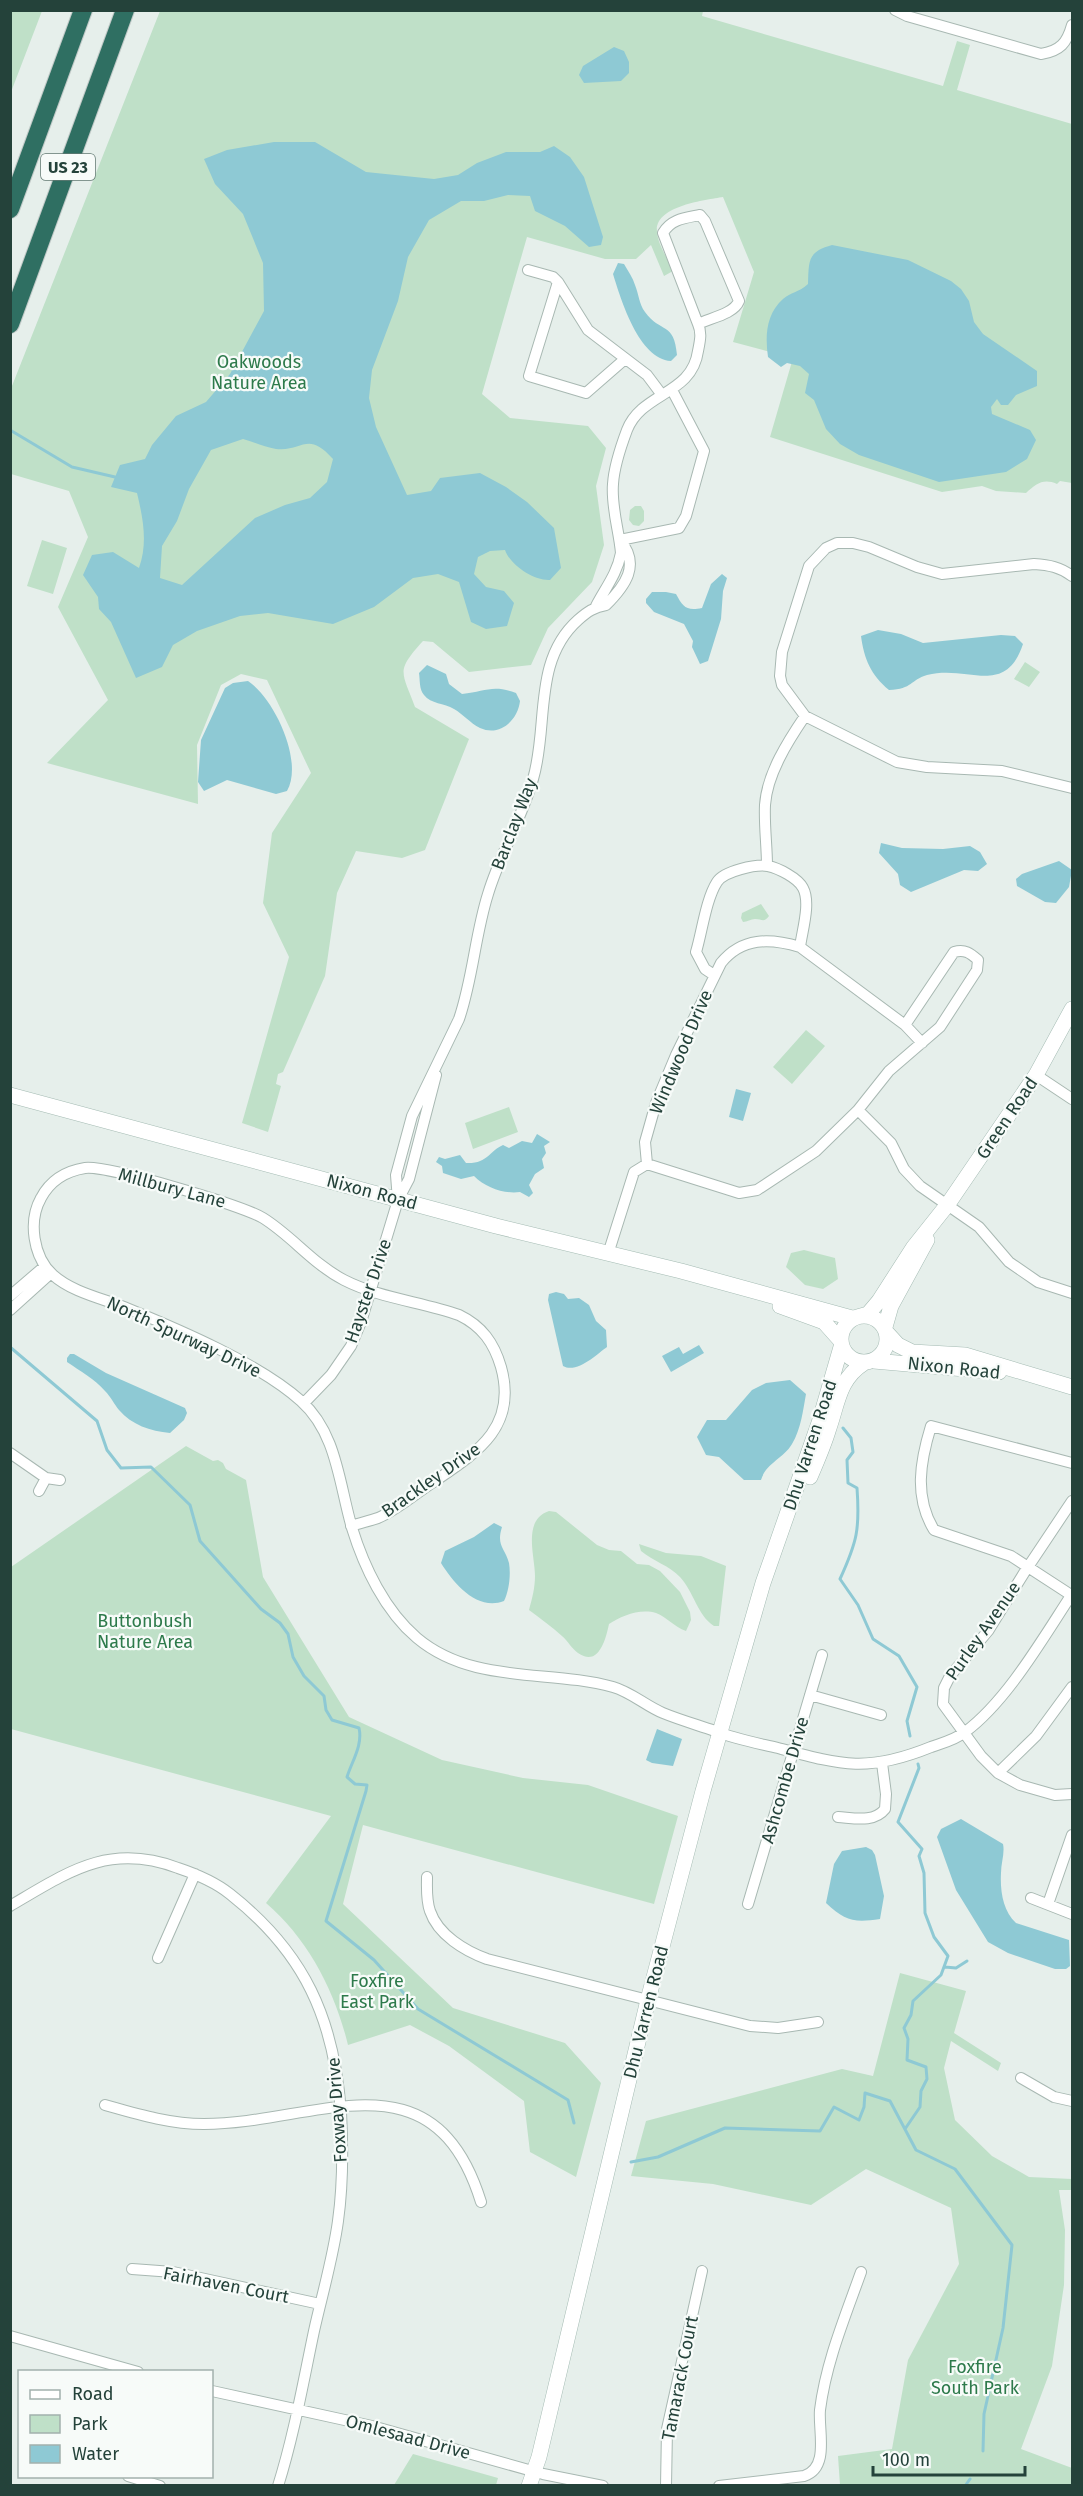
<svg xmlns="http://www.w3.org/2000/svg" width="1083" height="2496" font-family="'Fira Sans',sans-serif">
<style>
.green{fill:#bfe0c8}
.water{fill:#8ec9d4;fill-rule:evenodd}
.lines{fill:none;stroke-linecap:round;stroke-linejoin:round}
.stream{stroke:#8ec9d4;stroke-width:3}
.street-casing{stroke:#a8b8b2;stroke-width:12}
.secondary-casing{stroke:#a4bbb3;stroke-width:16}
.highway-casing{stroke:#c2cac8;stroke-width:20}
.street{stroke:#fff;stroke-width:10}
.secondary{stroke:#fff;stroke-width:15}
.highway{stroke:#2f6f62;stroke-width:18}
.labels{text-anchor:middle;stroke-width:4.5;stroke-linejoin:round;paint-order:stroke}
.shield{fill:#f7fbf9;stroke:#637a73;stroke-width:1.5}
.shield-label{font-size:16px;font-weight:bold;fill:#24423a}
.park-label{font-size:18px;fill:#2d7a4b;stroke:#f7fbf9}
.street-label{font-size:18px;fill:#24423a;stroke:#f7fbf9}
</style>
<rect width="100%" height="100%" fill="#e6efeb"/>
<path class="green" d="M11,10L42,11L11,92L10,11Z
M160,11H703L702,16L943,86L957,41L970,45L957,90L1072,124V483L1060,481L1057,484C1043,478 1036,484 1026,493L996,491L982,486L942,492L770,437L793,358L733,342L754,272L723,197C705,200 654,206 657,232C658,245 668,259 673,271L664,276L651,245L636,259H605L527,237L482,394L510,418L588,426L606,448L596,486L604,545L592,582L548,628L531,665L469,672L433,642L423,641C395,672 402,671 415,707L469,739L425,850L402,858L356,851L337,893L325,976L283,1072L278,1074L276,1084L281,1086L268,1132L242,1123L289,957L263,903L272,833L311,773L267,680L241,674L221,685L197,745L198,804L47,763L108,700L58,607L88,537L69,491L11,474L10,391Z
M635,506H641L644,511V521L639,526L633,525L629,520L630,510Z
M42,540L67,548L53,594L27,586Z
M1025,662L1040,672L1029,687L1014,679Z
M761,904L769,916C764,923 762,919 755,919C751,919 747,922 743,922L741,918L742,913Z
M806,1030L825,1046L792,1084L773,1067Z
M509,1107L518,1132L473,1149L465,1123Z
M804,1250L835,1258L838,1279L823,1289L805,1285L786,1267L791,1253Z
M186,1446L213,1461L218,1460L223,1463L226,1469L246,1480L263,1577L349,1717L442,1760L523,1778L588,1785L678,1816L654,1904L363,1825L343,1904L453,2008L565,2043L601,2083L576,2177L530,2152L524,2101L449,2046L410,2025L348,2045C335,1991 308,1939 266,1903L331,1816L11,1729V1567Z
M549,1511L556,1512L597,1545L609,1550L621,1551L637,1564L649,1565L660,1571L680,1592L690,1612L691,1620L686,1631C674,1627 667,1617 656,1613C640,1608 621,1616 609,1624C606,1638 599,1668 578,1653C572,1649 568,1641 562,1636C552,1627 540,1618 529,1610C532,1599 535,1588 535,1576C535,1556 522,1520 549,1511Z
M639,1544L666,1553L701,1556L726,1566L719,1626H714C697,1615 694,1592 680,1577C670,1566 653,1561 641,1551Z
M900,1973L966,1991L954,2033L1001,2063L998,2071L951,2041L944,2068L955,2120L992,2156L1029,2177L1072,2179V2190H1059L1065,2230L1064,2285L1052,2366L1021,2449L1072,2468V2485H840L838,2456L892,2449L908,2360L959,2264L951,2208L866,2169L811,2205L713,2184L631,2176L646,2121L842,2069L873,2076Z
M413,2454L498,2478L496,2485H394Z"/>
<path class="water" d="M614,47L624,51L629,62V73L621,81L584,83L579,75L583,66Z
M274,142H315L366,172L434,179L458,175L477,163L506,152H540L554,146L570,157L584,177L603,237L601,245L589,247L565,226L535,211L530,196L508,195L484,201H461L429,220L408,257L398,301L372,370L369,398L376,427L407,495L431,491L440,478L480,473L506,487L527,502L554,528L561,568L550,580C534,581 510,565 505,550L490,551L478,557L474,574L486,587L504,591L514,603L507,626L486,629L471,622L459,582L438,574L413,578L374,607L333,624L268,613L240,616L197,631L173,645L162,667L136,678L111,622L99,609L98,597L83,575L92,555L113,552L139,568C148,543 143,518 137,493L111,487L120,465L145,459L152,445L176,416L206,402L230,374L264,311L263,263L243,214L215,184L204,159L227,150ZM243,439C254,442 265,447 276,449C303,452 307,430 333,459L327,482L310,498L285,505L255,518L182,585L160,578L162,546L177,521L189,489L211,450Z
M832,245L908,260L951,281L961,289L969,301L974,322L983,334L1037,371V386L1016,395L1008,405H1001L997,399L991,407L992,414L1030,430L1036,440L1027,459L1006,472L939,482L859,455L840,444L826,429L814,400L805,393L809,374L800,366L787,363L781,367L768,357C765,336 766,314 783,299C791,292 798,293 808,284C809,261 807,252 832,245Z
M618,263L624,264C628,271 633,278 635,285C639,295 639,304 645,312C661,334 674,321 677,355L671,361C639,359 621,300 613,274Z
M722,574L727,578L723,591L721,619L708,661L700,664L692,647L693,641L684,624L654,612L646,603V599L652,592H666L676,594C683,607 686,611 702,608L711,584Z
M878,630L901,634L923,643L1001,635L1015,636L1023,644C1005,698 968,664 927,675C910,680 913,689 889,690C871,675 864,659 861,636Z
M427,665L446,674L449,684L462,694C485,692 492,684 516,693L520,701C518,720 500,737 480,728C470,723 463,714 454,709C444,703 431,704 424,695C419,690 420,679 419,673Z
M248,681C274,698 304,761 287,791L276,794L227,780L204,791L198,782L201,740L225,688L233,683Z
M881,843L902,848L943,849L970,846L980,852L987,864L978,871L964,870L911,892L900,885L898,874L879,853Z
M1059,861L1072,870L1069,887L1056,903L1045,902L1017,886L1016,879L1022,874Z
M736,1089L751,1093L743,1121L729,1117Z
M537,1134L550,1142L544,1146L546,1153L542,1159L544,1168L535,1174L529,1185L533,1193L529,1197L520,1192C504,1194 486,1188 474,1176L461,1179L443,1173L442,1166L436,1162L439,1157L445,1159L460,1155L466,1163C488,1164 489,1151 503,1145L509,1148L522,1141L532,1143Z
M556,1292L564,1294L568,1299L579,1298L589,1305L596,1321L606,1330L607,1347C597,1354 577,1374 563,1366L548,1300L549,1294Z
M699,1345L704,1353L671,1372L662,1356L679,1347L683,1354Z
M70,1354H74L106,1373L185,1408L187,1413L184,1420L170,1433C150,1431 132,1425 119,1410C114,1404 111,1397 105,1391C95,1379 80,1371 67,1362V1358Z
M790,1380L806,1394C803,1410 801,1429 792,1444C783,1459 766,1463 761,1480H744L719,1457L706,1455L697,1437L707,1420H726L752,1390L766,1383Z
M494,1523L502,1527C496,1546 505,1548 509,1563C511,1575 509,1591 504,1601C477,1611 454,1584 441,1563L445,1551L474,1537Z
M657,1729L682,1739L673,1766L652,1763L646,1760Z
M961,1819L1003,1844C1005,1853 1001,1863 1001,1873C1000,1891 1003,1911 1016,1923L1069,1940L1070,1966L1066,1969H1055L1008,1953L988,1942L956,1890L937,1837L941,1829Z
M866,1847L872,1850L875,1855L884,1896L880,1919C854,1923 845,1921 826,1903L834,1864L842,1851Z"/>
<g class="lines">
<path class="stream" d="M10,430L72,467L115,477
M10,1347L97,1421L107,1450L121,1468L151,1467L190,1505L200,1541L261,1609L280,1623L288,1634L293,1657L304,1676L324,1696L326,1710L332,1720L359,1728C363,1745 352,1761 347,1777L355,1784L367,1785L366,1791L326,1921L374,1960L418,2009L568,2100L574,2123
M843,1428L851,1438L853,1452L847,1460L848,1483L857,1488C860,1529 857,1542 840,1579L858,1605L873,1639L899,1656L917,1687L907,1721L910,1736
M945,1967L956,1968L967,1961
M905,2129L920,2107L921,2091L927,2079L926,2067L907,2060L908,2039L904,2028L911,2015L913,2001L941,1975L948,1956L934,1937L925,1913L924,1873L919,1856L922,1849L898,1822L919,1768L918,1764
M631,2162L658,2157L725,2128L820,2131L834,2107L859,2120L864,2107L865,2093L890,2101L916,2150L955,2169L1012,2245L1003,2328L984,2414L983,2451
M965,2486L970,2479"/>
<defs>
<path id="street" d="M895,10L907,16L1041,54C1060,51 1067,43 1072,25
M528,270L553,277L558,282
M625,359L586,393L529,376L558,282L588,330L647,375L662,395
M620,540L679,528L686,516L704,451L672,390
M1072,576C1060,567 1049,565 1034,564L942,574L917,567L869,547L853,543H837L826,548L809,566L782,652L780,676L782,685L805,716L897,762L927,767L1002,771L1072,788
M596,606C606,587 617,574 621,553C619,530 611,507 613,484C614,467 621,446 627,430C642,392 692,395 698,351C700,341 702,333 698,324L663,233C671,219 685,218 700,215L705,221L739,301C734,314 710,318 698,324
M767,866C767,846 764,825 765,805C767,774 788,741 805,716
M714,975L705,969L696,952C702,932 706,899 717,882C724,871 756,864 768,866C778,868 798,878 803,888C811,903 802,931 800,947L905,1025L922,1043
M1036,1075L1072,1099
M858,1110L891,1143L904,1169L920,1186L979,1227L1009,1262L1038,1282L1072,1293
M647,1164L739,1193L757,1190L816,1151L858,1110L889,1071L940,1027L977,970L978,960C970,953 965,949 954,952L905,1025
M398,1200L396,1175L412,1116L459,1019C473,978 475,935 488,894C500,854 522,818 533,779C549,726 532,661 578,620C587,612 594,607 606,605C625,586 641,565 620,540
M608,1254L634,1172L647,1164L645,1142L656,1103L676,1055L721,963C742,937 770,938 800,947
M10,1296L45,1266
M10,1310L51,1273
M304,1403L331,1375L351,1346L361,1322L398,1200L409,1179L436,1075
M10,1453L46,1478L60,1480
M39,1491L46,1478
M1072,1501L1024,1573L988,1631L950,1676L944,1688L943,1704L981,1756L998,1773L1020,1785L1055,1795L1072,1794
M351,1526C360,1523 369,1521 378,1518C397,1510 415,1494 432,1483C476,1453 518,1428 501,1367C494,1343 482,1326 459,1315C422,1302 379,1298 344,1280C313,1264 292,1236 263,1218C241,1205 107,1165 85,1168C66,1171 50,1181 41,1198C28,1221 33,1257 53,1275C73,1293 105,1299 129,1309C180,1330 260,1364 301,1401C337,1433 339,1484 352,1528C364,1567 385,1611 417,1638C473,1685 549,1669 613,1687C631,1692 646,1706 663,1713C680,1720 698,1725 715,1731C735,1739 757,1743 778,1748C841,1765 867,1773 931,1747C942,1743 955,1740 965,1732C1007,1701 1043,1638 1072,1594
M1071,1595L1011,1556L934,1530C914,1497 920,1462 931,1426L1072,1463
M810,1695L881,1715
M998,1773L1036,1736L1072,1687
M838,1817C854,1818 874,1823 885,1809L886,1794L882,1763
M427,1877C427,1888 426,1900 430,1911C438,1935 465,1951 487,1959L750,2026L778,2028L818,2022
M1031,1898L1072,1914
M748,1904L822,1655
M1048,1904L1072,1835
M10,1906C68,1872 109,1842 178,1868C196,1874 215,1882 230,1894C305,1953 334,2019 341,2112C343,2148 343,2185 338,2221C333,2258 322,2295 314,2331C303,2383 294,2435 278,2486
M158,1958L195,1874
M1021,2078L1054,2097L1072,2101
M105,2105C137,2114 170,2124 204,2124C316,2124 433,2048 481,2202
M132,2269L173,2272L320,2304
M10,2336L138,2372
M212,2391L372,2426L543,2474L603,2486
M128,2476L160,2486
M666,2486L667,2429L702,2271
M719,2486L804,2476C830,2468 818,2430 820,2410C826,2362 845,2317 861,2272"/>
<path id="secondary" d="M10,1095L496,1226L681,1271L852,1318
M780,1306L824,1322L840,1340
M841 1339a23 23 0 1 1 46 0a23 23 0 1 1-46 0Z
M861,1316L868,1314L879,1301L913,1248L948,1204L1036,1075L1072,1009
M885,1327L891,1306L927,1240
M887,1333L898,1345L912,1352L965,1355L1072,1387
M874,1361L999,1372
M810,1477C817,1461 824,1445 829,1428C838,1402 839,1379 864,1363
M529,2486L539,2457L648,2000L703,1791L763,1583L819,1423L841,1347"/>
<path id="highway" d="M10,209L83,10
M10,324L125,10"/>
</defs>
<use href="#street" class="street-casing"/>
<use href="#secondary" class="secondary-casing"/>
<use href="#highway" class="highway-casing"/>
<use href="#street" class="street"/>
<use href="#secondary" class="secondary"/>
<use href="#highway" class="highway"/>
</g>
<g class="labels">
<rect class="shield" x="41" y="154" width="54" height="26" rx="4.5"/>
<g class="shield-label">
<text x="68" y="173">US 23</text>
</g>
<g class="park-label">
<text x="259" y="368">Oakwoods<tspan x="259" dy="21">Nature Area</tspan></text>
<text x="145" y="1627">Buttonbush<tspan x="145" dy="21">Nature Area</tspan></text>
<text x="377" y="1987">Foxfire<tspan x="377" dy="21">East Park</tspan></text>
<text x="975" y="2373">Foxfire<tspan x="975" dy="21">South Park</tspan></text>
</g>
<g class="street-label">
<text transform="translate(514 824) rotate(-69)" y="6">Barclay Way</text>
<text transform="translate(681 1052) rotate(-67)" y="6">Windwood Drive</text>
<text transform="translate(1007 1118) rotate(-56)" y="6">Green Road</text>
<text transform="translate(172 1188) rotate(15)" y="6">Millbury Lane</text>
<text transform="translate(372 1192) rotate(15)" y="6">Nixon Road</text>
<text transform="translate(368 1291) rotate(-71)" y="6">Hayster Drive</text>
<text transform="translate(184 1337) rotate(25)" y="6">North Spurway Drive</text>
<text transform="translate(954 1368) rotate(6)" y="6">Nixon Road</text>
<text transform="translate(810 1445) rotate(-72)" y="6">Dhu Varren Road</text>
<text transform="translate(431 1480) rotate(-35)" y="6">Brackley Drive</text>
<text transform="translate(983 1631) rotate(-55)" y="6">Purley Avenue</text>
<text transform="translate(785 1780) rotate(-74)" y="6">Ashcombe Drive</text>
<text transform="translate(646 2012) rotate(-76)" y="6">Dhu Varren Road</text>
<text transform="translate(337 2110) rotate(-94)" y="6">Foxway Drive</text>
<text transform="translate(226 2285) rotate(11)" y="6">Fairhaven Court</text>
<text transform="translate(680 2378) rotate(-79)" y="6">Tamarack Court</text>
<text transform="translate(408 2437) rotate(15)" y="6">Omlesaad Drive</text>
</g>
</g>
<rect width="1083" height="2496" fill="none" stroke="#24423a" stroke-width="24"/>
<rect x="18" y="2370" width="195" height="108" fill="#f7fbf9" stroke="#a3b1ad" stroke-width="1.5"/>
<rect x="30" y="2390" width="30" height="9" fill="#ffffff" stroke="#a3b1ad" stroke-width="1.5"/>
<text x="72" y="2400" font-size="18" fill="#24423a">Road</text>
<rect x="30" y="2415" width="30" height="18" fill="#bfe0c8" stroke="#a3b1ad" stroke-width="1.5"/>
<text x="72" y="2430" font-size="18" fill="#24423a">Park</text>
<rect x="30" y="2445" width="30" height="18" fill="#8ec9d4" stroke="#a3b1ad" stroke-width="1.5"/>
<text x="72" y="2460" font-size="18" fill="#24423a">Water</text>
<path d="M873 2466v9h152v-9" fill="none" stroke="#24423a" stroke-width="3"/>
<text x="882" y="2466" font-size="18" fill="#24423a" stroke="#f7fbf9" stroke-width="4.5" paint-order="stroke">100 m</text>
</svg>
